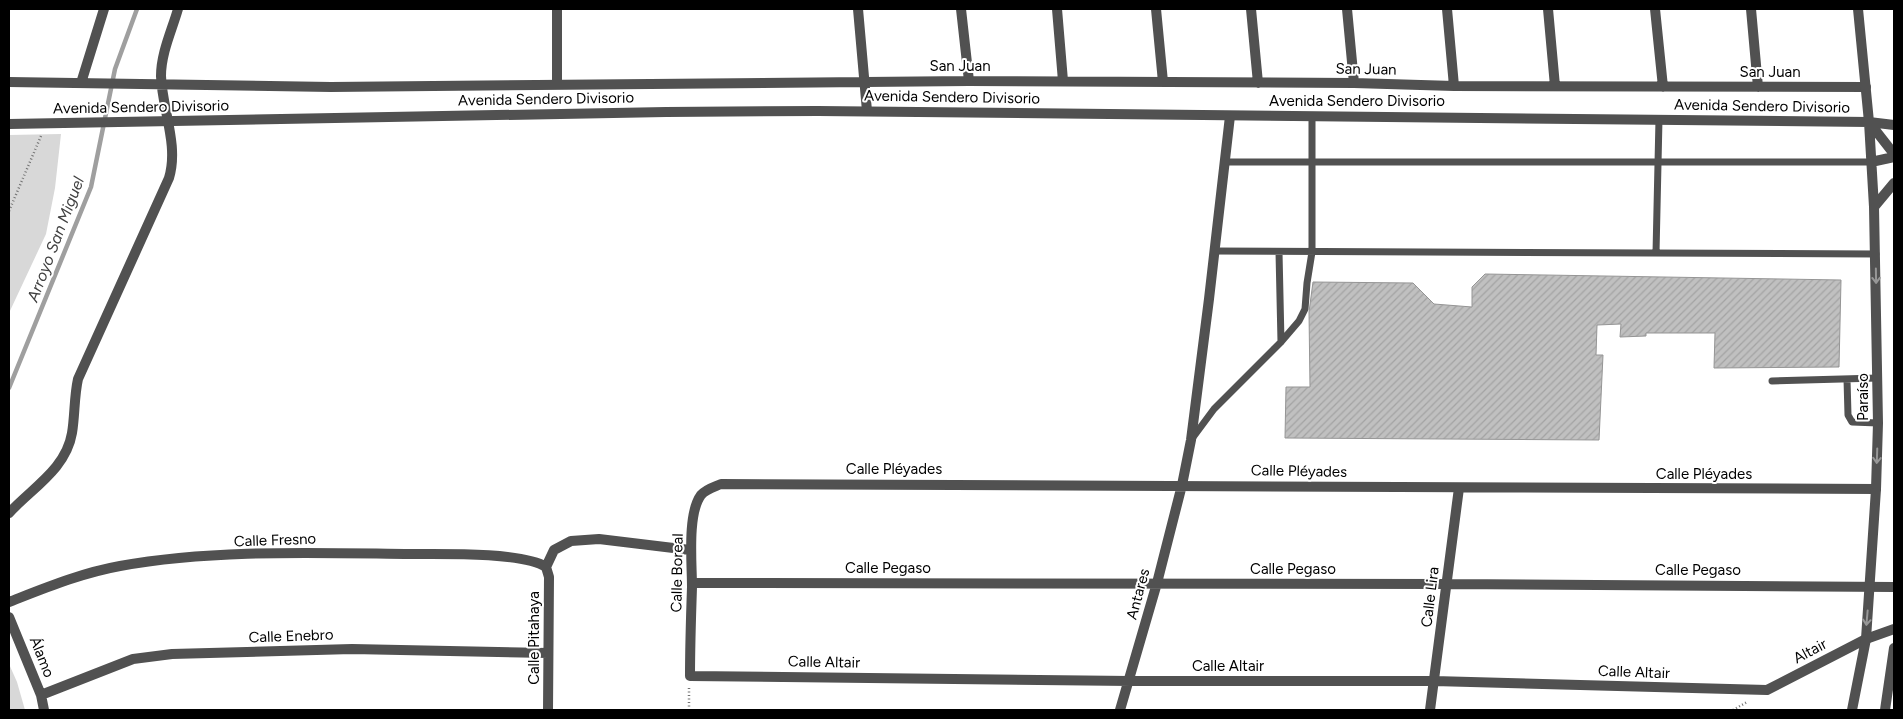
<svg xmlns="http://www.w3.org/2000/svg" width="1903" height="719" font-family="Figtree,sans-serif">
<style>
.green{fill:#d8d8d8}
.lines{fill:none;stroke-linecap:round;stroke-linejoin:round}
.stream{stroke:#9f9f9f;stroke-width:4.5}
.building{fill:url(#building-hatch);stroke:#959595}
.path{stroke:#737373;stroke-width:2.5;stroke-dasharray:1 2.5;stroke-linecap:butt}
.service{stroke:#515151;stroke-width:7}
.minor{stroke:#515151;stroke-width:10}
.tertiary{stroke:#515151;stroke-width:10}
.oneway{stroke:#979797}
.labels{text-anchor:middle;stroke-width:4;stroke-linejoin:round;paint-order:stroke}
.street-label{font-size:15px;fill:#000;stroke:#fff}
.water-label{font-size:16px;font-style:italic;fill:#404040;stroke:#fff}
</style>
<defs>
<pattern id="building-hatch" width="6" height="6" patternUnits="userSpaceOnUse" patternTransform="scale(1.25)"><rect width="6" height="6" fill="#c0c0c0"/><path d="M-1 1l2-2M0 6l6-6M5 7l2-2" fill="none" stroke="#a3a3a3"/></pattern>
</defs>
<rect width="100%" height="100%" fill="#fff"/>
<path class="green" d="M61,134L55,188L46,234L9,313V135Z
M9,664L17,682L25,710H9Z"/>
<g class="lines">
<path class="stream" d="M9,388L91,187L115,69L137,9"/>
</g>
<path class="building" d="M1485,274L1841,280L1839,367L1714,368L1715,333H1646V336L1620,337L1621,324L1597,325L1596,355H1603L1599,440L1285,438L1286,387H1310L1309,312L1313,282L1413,283L1434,304L1472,307V287Z"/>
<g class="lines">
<path class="path" d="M9,211L41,136
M689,710V687
M1733,710L1747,702"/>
<path class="service" d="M1224,162H1871
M1214,251L1876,254
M1279,252L1281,342
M1656,253L1659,119
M1847,379L1848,415L1852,422L1878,423
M1772,381L1878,378
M1191,440L1214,409L1281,342L1299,321L1305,309L1307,283L1312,252V116"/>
<path class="minor" d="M557,9V84
M858,9L867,111
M961,9L969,81
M1057,9L1063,81
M1156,9L1163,82
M1251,9L1258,83
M1347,9L1354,83
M1447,9L1454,86
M1548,9L1555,86
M1655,9L1663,87
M1751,9L1758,87
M9,82L331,87L969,81L1354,83L1454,86L1866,87
M81,83L104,9
M1876,489L721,484C714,487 706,489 701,495C687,514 692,563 692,587C691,616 690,646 690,676L1130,681H1434L1767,690L1866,639L1894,629
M9,513C32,488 66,469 72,433C75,415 74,397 78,379L169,178C179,145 162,109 161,76C161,53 172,30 178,9
M546,567L554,550L571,541L599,539L690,550
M546,567L549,577L548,710
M692,583L1447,584L1894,587
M9,602C45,588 81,573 120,566C213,549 317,553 411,554C441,554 523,552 546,567
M9,617L41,695L44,710
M41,695L133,659L172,654L352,649L548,653
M1120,710L1157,583L1182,485L1191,440L1209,299L1230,116
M1430,710L1459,488"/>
<path class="tertiary" d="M1869,122L1894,154
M9,124L666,112L818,111L1869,122L1894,125
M1871,162L1894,157
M1874,207L1894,183
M1852,710L1866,639L1876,489L1878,423L1874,207L1869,122L1858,9
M1885,710L1894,648"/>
</g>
<defs><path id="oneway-shaft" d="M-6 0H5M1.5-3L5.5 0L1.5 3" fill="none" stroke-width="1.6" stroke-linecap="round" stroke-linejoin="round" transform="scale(1.25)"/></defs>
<g class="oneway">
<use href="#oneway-shaft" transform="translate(1876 276) rotate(89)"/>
<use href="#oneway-shaft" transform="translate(1877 456) rotate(92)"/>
<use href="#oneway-shaft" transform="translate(1867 618) rotate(95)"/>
</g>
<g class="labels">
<g class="street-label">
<text x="960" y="71">San Juan</text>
<text transform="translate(1366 69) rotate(1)" y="5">San Juan</text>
<text x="1770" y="77">San Juan</text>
<text transform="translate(952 97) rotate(1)" y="5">Avenida Sendero Divisorio</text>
<text transform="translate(546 99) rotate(-1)" y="5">Avenida Sendero Divisorio</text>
<text x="1357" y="106">Avenida Sendero Divisorio</text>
<text transform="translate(1762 106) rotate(1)" y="5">Avenida Sendero Divisorio</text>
<text transform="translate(141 107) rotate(-1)" y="5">Avenida Sendero Divisorio</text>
<text transform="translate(1863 397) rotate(-90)" y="5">Paraíso</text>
<text x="894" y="474">Calle Pléyades</text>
<text transform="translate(1299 471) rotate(1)" y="5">Calle Pléyades</text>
<text x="1704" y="479">Calle Pléyades</text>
<text transform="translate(275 540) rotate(-2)" y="5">Calle Fresno</text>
<text x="888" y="573">Calle Pegaso</text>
<text x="1293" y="574">Calle Pegaso</text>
<text x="1698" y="575">Calle Pegaso</text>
<text transform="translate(677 573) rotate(-89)" y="5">Calle Boreal</text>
<text transform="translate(1138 594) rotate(-75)" y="5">Antares</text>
<text transform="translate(1430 597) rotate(-83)" y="5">Calle Lira</text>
<text transform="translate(291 636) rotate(-2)" y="5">Calle Enebro</text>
<text transform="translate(534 638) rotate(-90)" y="5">Calle Pitahaya</text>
<text transform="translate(1810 651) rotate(-28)" y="5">Altair</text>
<text transform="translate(42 657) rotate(68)" y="5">Álamo</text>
<text transform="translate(824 662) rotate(1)" y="5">Calle Altair</text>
<text x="1228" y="671">Calle Altair</text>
<text transform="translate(1634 672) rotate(2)" y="5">Calle Altair</text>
</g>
<g class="water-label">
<text transform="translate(55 239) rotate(-69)" y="6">Arroyo San Miguel</text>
</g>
</g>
<rect width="1903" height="719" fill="none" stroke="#000000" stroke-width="20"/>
</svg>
